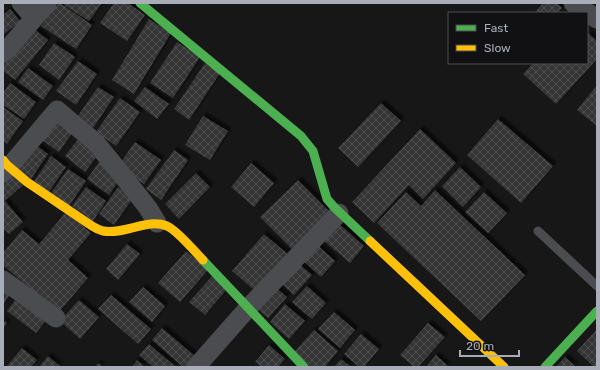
<svg xmlns="http://www.w3.org/2000/svg" width="600" height="370" font-family="Rubik,sans-serif">
<style>
.building{fill:url(#building-cross-hatch);filter:url(#shadow)}
.lines{fill:none;stroke-linecap:round;stroke-linejoin:round}
.lane{stroke:#4b4c50;stroke-width:9}
.street{stroke:#4b4c50;stroke-width:19}
.fast{stroke:#4caf50;stroke-width:9}
.slow{stroke:#ffc107;stroke-width:9}
</style>
<defs>
<pattern id="building-cross-hatch" width="8" height="8" patternUnits="userSpaceOnUse"><rect width="8" height="8" fill="#353536"/><path d="M0 0l8 8M0 8l8-8" fill="none" stroke="#4f5051"/></pattern>
<filter id="shadow"><feDropShadow dx="3.5" dy="-3.5" stdDeviation="1" flood-color="#0009"/></filter>
</defs>
<rect width="100%" height="100%" fill="#171717"/>
<path class="building" d="M56,3H60L92,25L76,49L41,26Z
M65,3H102L89,21L64,5Z
M114,3H128L145,15L127,41L100,23Z
M543,3H557L562,8L557,13H534Z
M10,9L20,21L3,35V15Z
M149,19L171,33L134,94L112,80Z
M33,28L48,40L15,80L3,71V64Z
M587,32L597,41V59L556,104L523,74L533,63H587Z
M177,42L200,57L173,98L150,83Z
M54,43L75,57L59,80L39,65Z
M78,61L97,74L76,105L56,91Z
M205,63L220,73L189,120L174,109Z
M28,68L53,86L43,100L18,82Z
M10,83L36,102L24,119L3,105V93Z
M597,85V126L577,110Z
M98,87L114,97L93,128L77,117Z
M145,87L169,104L157,119L134,101Z
M120,98L140,112L116,146L96,132Z
M381,103L401,121L358,167L338,148Z
M3,107L23,121L7,144L3,141Z
M203,116L228,131L210,160L185,145Z
M54,118L73,132L59,152L39,138Z
M498,119L553,166L521,203L467,155Z
M420,129L456,163L423,199L409,185L374,223L352,202Z
M78,139L98,155L85,172L65,156Z
M135,142L161,160L144,184L118,166Z
M33,143L48,154L31,179L15,168Z
M174,150L188,160L161,200L146,189Z
M51,156L66,167L48,193L33,183Z
M99,162L121,177L109,195L87,179Z
M251,163L274,183L254,207L231,187Z
M460,167L481,187L463,207L442,186Z
M68,169L86,181L69,206L51,193Z
M11,172L23,185L5,201L23,222L9,234L3,228V179Z
M196,173L210,187L179,219L165,204Z
M298,180L332,214L295,252L260,217Z
M86,187L106,201L93,221L72,206Z
M118,187L133,198L114,225L99,214Z
M435,190L525,275L481,321L377,223L406,192L421,206Z
M484,192L507,213L488,233L465,212Z
M66,212L91,233L68,260L88,278L58,313L3,265V253L22,230L39,244Z
M338,223L364,246L350,263L323,240Z
M264,234L290,256L258,293L232,271Z
M127,244L140,254L118,280L106,269Z
M316,244L335,261L321,277L302,260Z
M186,251L208,270L180,302L158,283Z
M297,262L312,275L294,295L280,282Z
M212,276L227,289L205,315L189,302Z
M272,284L287,297L268,318L254,306Z
M3,285L12,291L3,305Z
M307,286L326,303L312,319L292,302Z
M143,287L165,306L152,322L129,302Z
M111,295L151,329L138,344L98,309Z
M18,296L47,319L36,333L7,311Z
M79,300L99,317L80,339L60,321Z
M285,304L305,321L289,339L270,322Z
M334,312L355,330L340,348L318,329Z
M3,320L7,323L3,329Z
M428,323L445,337L418,367H414L400,355Z
M162,328L195,356L186,367H183L152,340Z
M597,329V367H594L577,351Z
M314,330L338,351L325,367H311L294,352Z
M361,334L379,349L364,367H359L344,354Z
M149,344L176,367H153L139,355Z
M269,345L285,359L278,367H262L255,362Z
M22,348L37,360L31,367H6Z
M436,355L449,367H426Z
M48,356L61,367H39Z
M565,357L576,367H556Z
M341,359L351,367H334Z
M137,360L145,367H132Z
M98,363L103,367H95Z"/>
<g class="lines">
<path class="lane" d="M538,231L597,286"/>
<path class="street" d="M21,3L34,18
M573,3L597,19
M3,53L7,50L47,3
M3,173L9,167L57,110L96,143L126,180L148,208L157,223
M3,280L56,318
M196,367L248,308L339,213"/>
<path class="fast" d="M140,3L301,136L313,151L327,199L335,208L370,241
M203,260L304,367
M545,367L597,311"/>
<path class="slow" d="M3,160L7,165L27,182L92,226C95,228 100,230 103,231C125,235 147,218 167,226C178,231 195,252 203,260
M370,241L504,367"/>
</g>
<rect width="600" height="370" fill="none" stroke="#a8adb8" stroke-width="8"/>
<rect x="448" y="12" width="140" height="52" fill="#111113" stroke="#4d4f55"/>
<rect x="456" y="25" width="20" height="6" fill="#4caf50" stroke="#4d4f55"/>
<text x="484" y="32" font-size="12" fill="#a8adb8">Fast</text>
<rect x="456" y="45" width="20" height="6" fill="#ffc107" stroke="#4d4f55"/>
<text x="484" y="52" font-size="12" fill="#a8adb8">Slow</text>
<path d="M460 350v6h59v-6" fill="none" stroke="#a8adb8" stroke-width="2"/>
<text x="466" y="350" font-size="12" fill="#a8adb8" stroke="#111113" stroke-width="3" paint-order="stroke">20 m</text>
</svg>
